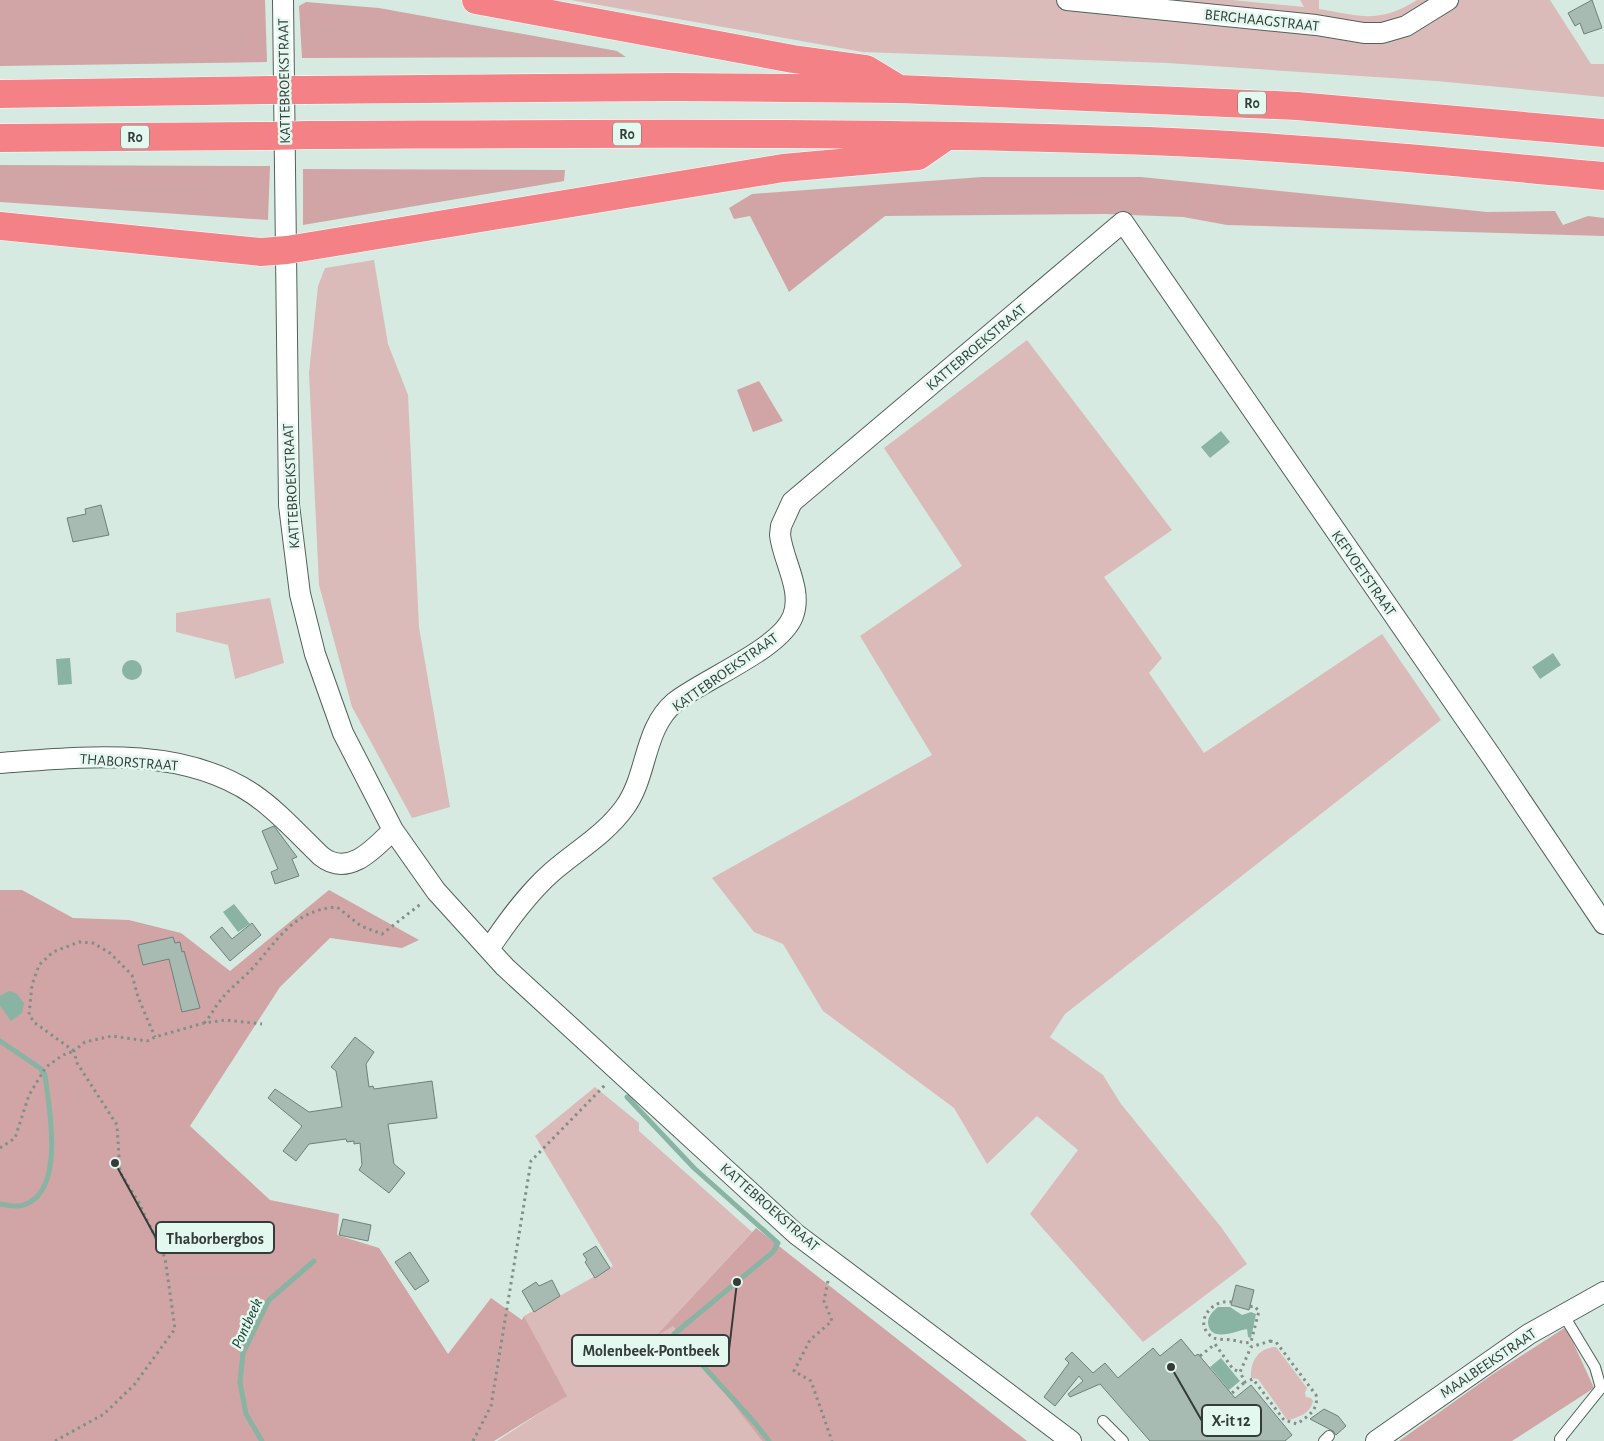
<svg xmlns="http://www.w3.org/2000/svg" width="1604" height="1441" font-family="'Alegreya Sans',sans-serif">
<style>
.green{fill:#dabbba}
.forest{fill:#d1a5a5}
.water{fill:#89b3a2}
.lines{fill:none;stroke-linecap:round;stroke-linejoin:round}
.stream{stroke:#89b3a2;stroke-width:5}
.building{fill:#a8bbb3;stroke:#6e8179}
.service-casing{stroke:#50625a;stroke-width:12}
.minor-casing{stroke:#50625a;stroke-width:22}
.motorway-casing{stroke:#fff;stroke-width:29}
.path{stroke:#818f89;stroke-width:3;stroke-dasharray:2.5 4;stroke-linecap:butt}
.service{stroke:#fff;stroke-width:10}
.minor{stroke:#fff;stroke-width:20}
.motorway{stroke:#f48186;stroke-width:28}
.motorway-bridge-casing{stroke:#fff;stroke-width:29;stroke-linecap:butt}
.motorway-bridge{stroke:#f48186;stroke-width:28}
.labels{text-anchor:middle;stroke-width:5;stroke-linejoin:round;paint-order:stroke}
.shield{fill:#e3f8ef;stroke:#687470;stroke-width:1}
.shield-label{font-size:14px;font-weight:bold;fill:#343c39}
.street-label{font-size:15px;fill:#343c39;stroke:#e3f8ef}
.water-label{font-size:16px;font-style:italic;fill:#11372a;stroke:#e3f8ef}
.leader{fill:none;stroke:#343c39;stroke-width:2}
.callout-dot{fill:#343c39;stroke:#e3f8ef;stroke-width:2}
.callout{fill:#e3f8ef;stroke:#343c39;stroke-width:2}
.callout-label{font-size:16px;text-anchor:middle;font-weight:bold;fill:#343c39}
</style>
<rect width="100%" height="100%" fill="#d6eae1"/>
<path class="green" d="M571,0H1232L1304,7L1300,0H1319V9C1361,16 1378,24 1417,0H1550L1591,64H1604V97L1436,81L1167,63L863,52Z
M374,260L388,344L408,395L419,627L450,807L412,818L352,707L319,585L309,373L318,286L325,268Z
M1027,340L1172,530L1104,577L1162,658L1149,673L1204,753L1382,634L1441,720L1065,1014L1050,1037L1103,1075L1121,1104L1221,1227L1247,1264L1143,1342L1030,1214L1078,1150L1037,1116L987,1164L954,1108L823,1011L783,944L754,932L712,878L932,755L860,636L962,566L884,448Z
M270,598L284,663L235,679L228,645L176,632V613Z
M595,1087L639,1123V1131L752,1232L657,1335L673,1325L762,1441H497L566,1396L524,1316L613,1266L535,1136Z
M1276,1347L1307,1388L1305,1393L1306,1397L1311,1398L1313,1401C1310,1415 1298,1416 1288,1421L1258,1379L1251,1378C1250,1361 1258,1348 1276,1347Z"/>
<path class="forest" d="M0,0H265L267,62L0,66Z
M306,2L379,8L617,51L626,57L302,58L299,6Z
M0,165L270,166L268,220L0,202Z
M303,169L565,170L564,181L303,225Z
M982,177H1141L1487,212L1555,211L1563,225L1588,216L1604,218V236L1227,225L1183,217L1105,214L885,216L789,292L750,216L734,219L729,208L752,194Z
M759,381L783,421L753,432L737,390Z
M0,890H22L73,918L129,920L181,933L230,971L329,890L419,940L402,948L330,938L280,987L190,1126L270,1200L339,1214L337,1235L379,1248L448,1354L491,1298L522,1320L524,1316L567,1396L494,1441H0Z
M756,1228L1027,1441H762L673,1326L655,1337Z
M1566,1327L1594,1388L1512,1441H1399L1493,1374Z"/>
<path class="water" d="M1221,431L1230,442L1210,458L1201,447Z
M1553,653L1561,665L1540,679L1532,667Z
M70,658L72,684L58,685L56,659Z
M122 670a10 10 0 1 1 20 0a10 10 0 1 1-20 0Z
M234,904L250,924L238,932L223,912Z
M9,991L16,993L24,1003L22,1013L11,1021L0,1006V996Z
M1218,1307H1230L1242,1315L1251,1312L1256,1314L1251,1338L1248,1337L1247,1329C1238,1330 1210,1344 1208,1323C1208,1316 1213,1311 1218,1307Z
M1221,1358L1240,1381L1229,1390L1210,1367Z"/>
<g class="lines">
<path class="stream" d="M0,1041L40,1068L45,1075C49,1107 64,1183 30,1202C21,1208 10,1206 0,1204
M627,1097L694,1168L778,1243L773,1252L674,1334L755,1423L769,1441
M262,1441L246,1414L240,1382L243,1353L269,1300L314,1261"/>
</g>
<path class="building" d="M1592,0L1602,28L1584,34L1580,23L1575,26L1568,13Z
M101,505L109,535L73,542L67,518L86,514L85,509Z
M274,826L297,857L292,859L299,876L275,884L271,872L278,869L262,831Z
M252,923L261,935L230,961L210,937L222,927L232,939Z
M173,937L175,943L180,942L182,952L184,951L200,1008L182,1012L169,959L143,965L138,945Z
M355,1037L374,1052L366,1064L369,1087L373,1086L374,1089L432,1081L437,1118L388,1124L394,1164L405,1173L389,1193L359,1170L362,1165L360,1143L354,1144V1141L347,1142L346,1139L309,1144L296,1161L283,1151L302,1126L268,1098L275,1089L309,1112L342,1107L336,1071L331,1067Z
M343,1219L371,1225L368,1241L339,1235Z
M596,1246L610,1268L595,1278L585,1262L587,1260L583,1254Z
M410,1252L429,1281L415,1290L395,1262Z
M552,1280L560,1296L534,1312L522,1291L536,1282L539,1286Z
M1236,1285L1254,1290L1249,1310L1231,1305Z
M1181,1339L1195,1356L1198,1354L1235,1398L1251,1385L1292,1435L1285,1441H1150L1100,1384L1070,1397L1068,1394L1083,1381L1079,1376L1055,1406L1044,1397L1069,1363L1065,1359L1072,1352L1093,1373L1105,1363L1118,1378L1153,1348L1160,1356Z
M1324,1409L1338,1416L1346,1426L1336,1435L1333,1431L1310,1419Z"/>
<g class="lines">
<defs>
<path id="service" d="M1103,1421L1123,1441
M1324,1441L1329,1436
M1561,1441L1560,1439L1601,1388L1595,1367L1563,1314"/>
<path id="minor" d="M283,0L289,505L300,594L315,654L343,733L393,830L436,891L505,967L796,1234L1071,1441
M1067,0L1316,25L1364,33H1382L1406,26L1448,0
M0,763C83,757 180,745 253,794C278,811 299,835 321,856C348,878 374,849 393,830
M489,949C507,922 527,894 552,872C576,851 606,834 625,807C648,775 643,729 675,702C704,679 781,649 793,616C803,590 783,561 780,535L781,526L792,502L1123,222L1491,756L1604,924
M1376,1441L1529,1334L1604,1292"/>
<path id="motorway" d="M476,0L793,59L866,69L899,89
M306,90L673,87L899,89L1297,106L1604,133
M0,94L269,90
M307,135C588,134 868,131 1149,141C1301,147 1453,162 1604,176
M0,138L270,136
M0,226L261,252L287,250L783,168L918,156L947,136"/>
</defs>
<use href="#service" class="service-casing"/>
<use href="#minor" class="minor-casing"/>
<use href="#motorway" class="motorway-casing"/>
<path class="path" d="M204,1023C211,1016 214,1008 220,1001C228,990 240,981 250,971C277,942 292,910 337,907L361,926L382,934L422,903
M74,1051L35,1023L29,1015L32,985L39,965L53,952L79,942L93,943L110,953L132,975L138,997L155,1037
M0,1148L15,1138L29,1095L46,1067L63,1055L74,1051
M828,1281L824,1301L832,1321L810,1340L794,1371L811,1381L832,1441
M1232,1302C1211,1298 1191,1325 1214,1338C1218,1340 1227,1339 1232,1340C1239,1341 1245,1344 1251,1342L1259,1311L1254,1306L1249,1307
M1270,1341L1276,1342L1316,1395C1319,1410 1308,1416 1297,1424L1284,1420L1253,1379L1245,1382L1240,1372L1251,1347Z
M1200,1356L1215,1344L1233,1369L1240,1372
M1232,1393L1245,1382
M55,1441L104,1414L134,1385L175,1329L165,1258L139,1203L120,1172L117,1125L77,1063L74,1051L85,1042L112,1036L147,1041L155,1037L204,1023L226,1020L262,1024
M473,1441L491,1406L531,1161L606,1084"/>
<use href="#service" class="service"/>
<use href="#minor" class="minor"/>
<use href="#motorway" class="motorway"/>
<defs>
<path id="motorway-bridge" d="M269,90H306
M270,136L307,135"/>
</defs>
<use href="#motorway-bridge" class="motorway-bridge-casing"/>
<use href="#motorway-bridge" class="motorway-bridge"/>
</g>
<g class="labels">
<g class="shield">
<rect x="1238" y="91.5" width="28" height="23" rx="4"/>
<rect x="613" y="122.5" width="28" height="23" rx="4"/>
<rect x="121" y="125.5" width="28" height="23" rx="4"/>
</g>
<g class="shield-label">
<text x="1252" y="108">R0</text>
<text x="627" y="139">R0</text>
<text x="135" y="142">R0</text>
</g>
<g class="street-label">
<text transform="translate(1262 20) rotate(6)" y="5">BERGHAAGSTRAAT</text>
<text transform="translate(284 81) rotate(-91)" y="5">KATTEBROEKSTRAAT</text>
<text transform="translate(976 347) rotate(-40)" y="5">KATTEBROEKSTRAAT</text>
<text transform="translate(291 486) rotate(-93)" y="5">KATTEBROEKSTRAAT</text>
<text transform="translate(1364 573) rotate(55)" y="5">KEFVOETSTRAAT</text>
<text transform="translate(725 672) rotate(-35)" y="5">KATTEBROEKSTRAAT</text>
<text transform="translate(129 762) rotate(4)" y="5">THABORSTRAAT</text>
<text transform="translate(770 1207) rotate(41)" y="5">KATTEBROEKSTRAAT</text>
<text transform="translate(1488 1363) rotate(-34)" y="5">MAALBEEKSTRAAT</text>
</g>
<g class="water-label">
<text transform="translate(246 1323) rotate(-65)" y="6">Pontbeek</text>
</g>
</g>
<path class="leader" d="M115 1163L156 1238M737 1282L729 1350M1171 1367L1202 1421"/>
<g class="callout-dot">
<circle cx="115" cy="1163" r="5"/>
<circle cx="737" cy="1282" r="5"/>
<circle cx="1171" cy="1367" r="5"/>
</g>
<g class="callout">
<rect x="156" y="1222" width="118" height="31" rx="5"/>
<rect x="572" y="1335" width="157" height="31" rx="5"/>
<rect x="1202" y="1405" width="59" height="31" rx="5"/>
</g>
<g class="callout-label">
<text x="215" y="1244">Thaborbergbos</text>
<text x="651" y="1356">Molenbeek-Pontbeek</text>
<text x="1231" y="1426">X-it 12</text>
</g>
</svg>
